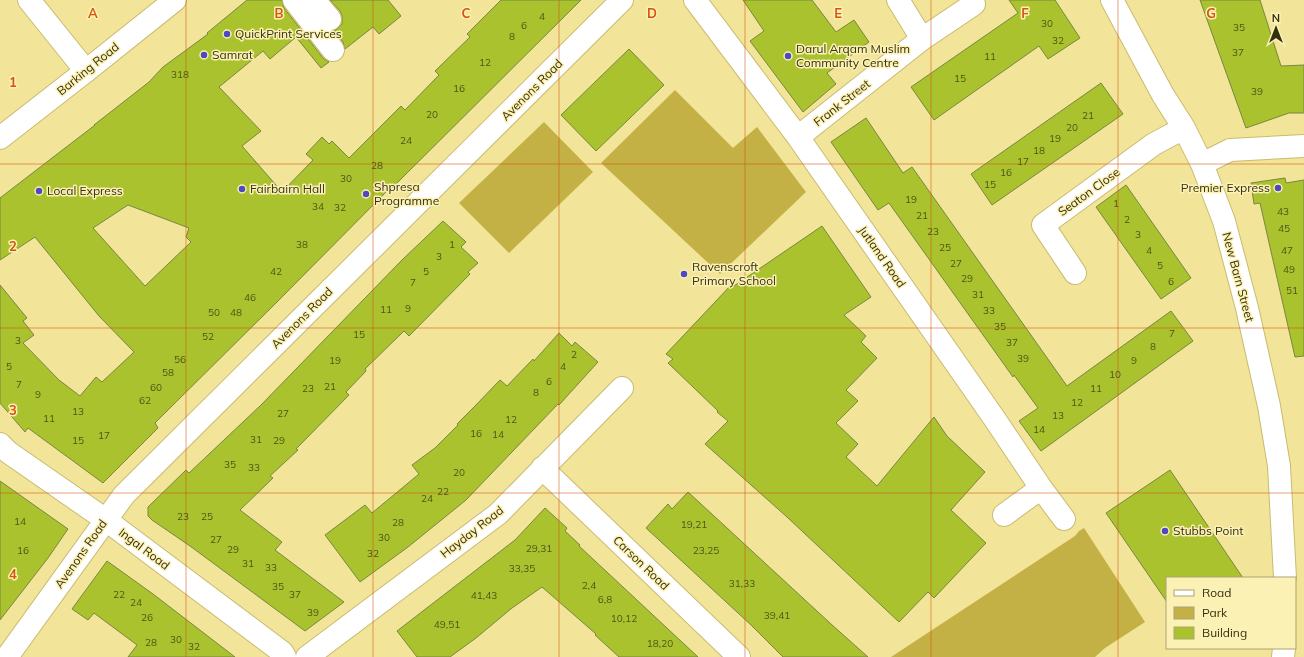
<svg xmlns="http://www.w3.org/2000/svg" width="1304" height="657" font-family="Mulish,sans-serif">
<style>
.green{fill:#c4b146}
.building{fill:#a9c22e;stroke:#798741;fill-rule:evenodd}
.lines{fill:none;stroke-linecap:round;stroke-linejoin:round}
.minor-casing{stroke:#c9bb70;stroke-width:24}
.major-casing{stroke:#c9bb70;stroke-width:24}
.minor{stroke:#fff;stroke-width:22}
.major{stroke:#fff;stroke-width:22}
.grid{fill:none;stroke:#d6550c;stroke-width:1;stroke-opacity:0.55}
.poi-dot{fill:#4e49c0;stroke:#fcf1b5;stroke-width:1.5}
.labels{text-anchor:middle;stroke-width:3;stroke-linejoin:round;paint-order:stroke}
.number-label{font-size:10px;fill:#515417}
.poi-label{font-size:12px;fill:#342f0f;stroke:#fcf1b5;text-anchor:start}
.street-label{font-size:12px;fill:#342f0f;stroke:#fcf1b5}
.grid-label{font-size:13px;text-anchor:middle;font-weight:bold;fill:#d6550c;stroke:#fcf1b5;stroke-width:3;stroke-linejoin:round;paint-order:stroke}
</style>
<rect width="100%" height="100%" fill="#f2e498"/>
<path class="green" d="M675,90L733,148L757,127L806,192L720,274L601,163Z
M544,122L593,172L509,253L459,203Z
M1084,528L1145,622L1105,648L1095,657H891L1075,536L1079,531Z"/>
<path class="building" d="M247,0H282L284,8L323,58L329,62L321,68L296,37L270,59L263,51L219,87L261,131L242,146L282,192L313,160L306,154L322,137L329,144L332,141L349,158L401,106L405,110L439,75L435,71L470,37L467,34L501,0H581L390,190L389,189L277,302L167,411L155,423L158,428L103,483L28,428L25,432L0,403V285L27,318L23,321L34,335L23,343L59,380L80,396L96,377L102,382L134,352L99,316L35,237L0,260V198L95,125H94L149,82L163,67L208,34L207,33ZM128,205L189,228L186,237L191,242L145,286L93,228Z
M330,0H388L401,16L379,34L373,27L345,49L343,42L334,31L338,28L342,24V16L340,11Z
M743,0H812L836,32L854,20L869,42L827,73L836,84L803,112L750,41L764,31Z
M1009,0H1055L1080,38L1048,59L1039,46L934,120L911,87L1018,13Z
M1200,0H1260L1281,66L1304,65V113H1289L1246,128Z
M629,49L664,85L596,151L561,115Z
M1101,83L1123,114L992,205L971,174Z
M866,118L903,173L912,167L1067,386L1171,311L1193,341L1041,451L1019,421L1038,408L1014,375L1013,377L889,203L878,210L831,142Z
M1285,178L1286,183L1304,180V356L1295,357L1260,203L1254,204L1251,183Z
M1126,185L1191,278L1161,299L1096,207Z
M443,221L466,242L461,247L478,263L468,272L470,274L409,336L404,331L365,369L366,371L346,392L349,395L296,449L298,450L270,476L273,478L240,510L282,542L275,550L344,602L305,631L190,546L152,520L148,516V507L186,470L189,473L261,405L402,260Z
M822,226L871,297L844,315L866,336L861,342L877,358L846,390L858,401L836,423L858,444L846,457L877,486L934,417L947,436L985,472L951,510L986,543L934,598L928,592L899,622L787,517L705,444L728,421L717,412L718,411L668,363L673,359L666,354L732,284L734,286Z
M559,333L572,346L575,342L598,362L559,405L558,404L466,500L408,547L360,582L325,535L365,505L372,513L419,474L412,465L435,448L458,425L457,424L475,406L500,380L507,386L533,359L534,361Z
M1170,470L1243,578H1167V602L1106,513Z
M0,481L68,529L48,558L0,620Z
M688,492L831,624L868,657H783L751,625L646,528L668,504L672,509Z
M545,508L567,528L565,531L580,545L579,546L698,657H619L595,635L596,634L542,587L512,608L476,638L450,657H417L397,631L515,540Z
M107,561L153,594L235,657H128L137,645L94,613L88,620L72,609Z"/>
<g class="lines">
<defs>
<path id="minor" d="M29,0L86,71
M294,0L333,50
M314,0L330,19
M695,0L798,137L994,418L1041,488L1064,519
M898,0L922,39
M1112,0L1163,95L1184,128L1202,164L1224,221L1247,308L1269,406L1279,466L1285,578
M798,137L922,39L974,4
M1202,164L1230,150L1304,146
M1075,273L1043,225L1154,144L1184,128
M0,444L8,452L106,520L282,652L285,657
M542,468L739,657
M1004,515L1041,488
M7,657L124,495L622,0
M307,657L498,514L622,388
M1283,657L1284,648"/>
<path id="major" d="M0,138L86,71L175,0"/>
</defs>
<use href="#minor" class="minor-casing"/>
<use href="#major" class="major-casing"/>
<use href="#minor" class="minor"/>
<use href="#major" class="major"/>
</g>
<path class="grid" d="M186,0V657M373,0V657M559,0V657M745,0V657M931,0V657M1118,0V657M0,164H1304M0,328H1304M0,493H1304"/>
<g class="poi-dot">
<circle cx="227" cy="34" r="4"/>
<circle cx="204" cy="55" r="4"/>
<circle cx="788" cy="56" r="4"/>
<circle cx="1278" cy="188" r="4"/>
<circle cx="242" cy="189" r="4"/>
<circle cx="39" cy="191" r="4"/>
<circle cx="366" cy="194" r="4"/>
<circle cx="684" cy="274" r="4"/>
<circle cx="1165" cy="531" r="4"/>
</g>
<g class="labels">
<g class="number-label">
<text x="542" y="20">4</text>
<text x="1047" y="27">30</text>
<text x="524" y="29">6</text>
<text x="1239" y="31">35</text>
<text x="512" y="40">8</text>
<text x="1058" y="44">32</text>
<text x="1238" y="56">37</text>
<text x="990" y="60">11</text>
<text x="485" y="66">12</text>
<text x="180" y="78">318</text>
<text x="960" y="82">15</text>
<text x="459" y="92">16</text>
<text x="1257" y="95">39</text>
<text x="432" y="118">20</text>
<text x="1088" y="119">21</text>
<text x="1072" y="131">20</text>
<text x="1055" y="142">19</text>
<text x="406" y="144">24</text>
<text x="1039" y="154">18</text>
<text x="1023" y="165">17</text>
<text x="377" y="169">28</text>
<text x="1006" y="176">16</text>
<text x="346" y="182">30</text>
<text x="990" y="188">15</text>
<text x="911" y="203">19</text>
<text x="1116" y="207">1</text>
<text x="318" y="210">34</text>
<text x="340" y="211">32</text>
<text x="1283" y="215">43</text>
<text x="922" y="219">21</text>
<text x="1127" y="223">2</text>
<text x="1284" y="232">45</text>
<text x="933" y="235">23</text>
<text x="1138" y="238">3</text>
<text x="302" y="248">38</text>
<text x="452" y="248">1</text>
<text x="945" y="251">25</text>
<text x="1149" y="254">4</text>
<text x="1287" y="254">47</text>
<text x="439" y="260">3</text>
<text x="956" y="267">27</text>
<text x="1160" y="269">5</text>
<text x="1289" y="273">49</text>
<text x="276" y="275">42</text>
<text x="426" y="275">5</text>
<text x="967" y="282">29</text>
<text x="1171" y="285">6</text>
<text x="413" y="286">7</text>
<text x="1292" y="294">51</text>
<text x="978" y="298">31</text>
<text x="250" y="301">46</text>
<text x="408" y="312">9</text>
<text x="386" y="313">11</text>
<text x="989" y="314">33</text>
<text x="214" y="316">50</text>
<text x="236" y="316">48</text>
<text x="1000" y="330">35</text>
<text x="1172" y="337">7</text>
<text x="359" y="338">15</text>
<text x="208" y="340">52</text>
<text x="18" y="344">3</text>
<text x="1012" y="346">37</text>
<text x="1153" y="350">8</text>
<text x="574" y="358">2</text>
<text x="1023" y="362">39</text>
<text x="180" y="363">56</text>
<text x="335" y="364">19</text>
<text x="1134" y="364">9</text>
<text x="9" y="370">5</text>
<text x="563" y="370">4</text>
<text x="168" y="376">58</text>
<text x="1115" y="378">10</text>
<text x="549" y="385">6</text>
<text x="19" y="388">7</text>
<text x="330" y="390">21</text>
<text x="156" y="391">60</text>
<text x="308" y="392">23</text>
<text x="1096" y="392">11</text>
<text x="536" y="396">8</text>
<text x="38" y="398">9</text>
<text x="145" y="404">62</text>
<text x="1077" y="406">12</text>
<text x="78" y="415">13</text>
<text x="283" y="417">27</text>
<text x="1058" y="419">13</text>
<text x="49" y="422">11</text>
<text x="511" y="423">12</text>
<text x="1039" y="433">14</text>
<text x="476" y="437">16</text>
<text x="498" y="438">14</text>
<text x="104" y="439">17</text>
<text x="256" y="443">31</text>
<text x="78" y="444">15</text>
<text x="279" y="444">29</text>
<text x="230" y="468">35</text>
<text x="254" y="471">33</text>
<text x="459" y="476">20</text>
<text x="443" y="495">22</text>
<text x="427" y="502">24</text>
<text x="183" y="520">23</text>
<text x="207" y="520">25</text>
<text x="20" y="525">14</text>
<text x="398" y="526">28</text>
<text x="694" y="528">19,21</text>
<text x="384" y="541">30</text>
<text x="216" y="543">27</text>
<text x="539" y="552">29,31</text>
<text x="233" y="553">29</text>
<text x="23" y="554">16</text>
<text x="706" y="554">23,25</text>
<text x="373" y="557">32</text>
<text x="248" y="567">31</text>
<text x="271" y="571">33</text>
<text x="522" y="572">33,35</text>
<text x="742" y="587">31,33</text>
<text x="589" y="589">2,4</text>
<text x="278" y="590">35</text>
<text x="119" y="598">22</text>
<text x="295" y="598">37</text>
<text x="484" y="599">41,43</text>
<text x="605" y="603">6,8</text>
<text x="136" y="606">24</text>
<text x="313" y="616">39</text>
<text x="777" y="619">39,41</text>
<text x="147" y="621">26</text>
<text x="624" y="622">10,12</text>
<text x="447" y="628">49,51</text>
<text x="176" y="643">30</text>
<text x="151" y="646">28</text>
<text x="660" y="647">18,20</text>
<text x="194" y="650">32</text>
</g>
<g class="poi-label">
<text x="235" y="38">QuickPrint Services</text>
<text x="796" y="53">Darul Arqam Muslim<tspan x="796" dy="14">Community Centre</tspan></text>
<text x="212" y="59">Samrat</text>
<text x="374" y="191">Shpresa<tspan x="374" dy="14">Programme</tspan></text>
<text x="1270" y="192" text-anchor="end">Premier Express</text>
<text x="250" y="193">Fairbairn Hall</text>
<text x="47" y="195">Local Express</text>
<text x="692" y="271">Ravenscroft<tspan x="692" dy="14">Primary School</tspan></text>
<text x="1173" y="535">Stubbs Point</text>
</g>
<g class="street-label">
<text transform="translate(88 69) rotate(-39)" y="4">Barking Road</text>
<text transform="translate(532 90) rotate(-45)" y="4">Avenons Road</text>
<text transform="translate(842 103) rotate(-38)" y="4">Frank Street</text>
<text transform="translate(1089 192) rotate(-36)" y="4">Seaton Close</text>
<text transform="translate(882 257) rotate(55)" y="4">Jutland Road</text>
<text transform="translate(1238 277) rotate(75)" y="4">New Barn Street</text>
<text transform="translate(302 318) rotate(-45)" y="4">Avenons Road</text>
<text transform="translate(472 532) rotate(-38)" y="4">Hayday Road</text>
<text transform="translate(144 549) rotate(37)" y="4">Ingal Road</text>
<text transform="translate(81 554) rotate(-55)" y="4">Avenons Road</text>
<text transform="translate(641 563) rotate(44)" y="4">Carson Road</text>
</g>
</g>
<g class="grid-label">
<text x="93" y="18">A</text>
<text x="279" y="18">B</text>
<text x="466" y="18">C</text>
<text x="652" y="18">D</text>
<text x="838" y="18">E</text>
<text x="1025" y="18">F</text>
<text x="1211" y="18">G</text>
<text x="13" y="87">1</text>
<text x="13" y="251">2</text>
<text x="13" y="415">3</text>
<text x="13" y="579">4</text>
</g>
<rect x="1166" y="577" width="130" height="72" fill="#fcf1b5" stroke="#aca373"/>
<rect x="1174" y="590" width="20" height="6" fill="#ffffff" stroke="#aca373"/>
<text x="1202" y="597" font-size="12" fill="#342f0f">Road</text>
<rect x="1174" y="607" width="20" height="12" fill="#c4b146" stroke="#aca373"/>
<text x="1202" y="617" font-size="12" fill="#342f0f">Park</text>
<rect x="1174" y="627" width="20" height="12" fill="#a9c22e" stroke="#aca373"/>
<text x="1202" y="637" font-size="12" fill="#342f0f">Building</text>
<g transform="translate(1276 28)" stroke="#fcf1b5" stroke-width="3" paint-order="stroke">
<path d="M0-3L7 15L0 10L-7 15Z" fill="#342f0f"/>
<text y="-6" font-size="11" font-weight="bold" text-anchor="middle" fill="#342f0f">N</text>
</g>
</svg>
